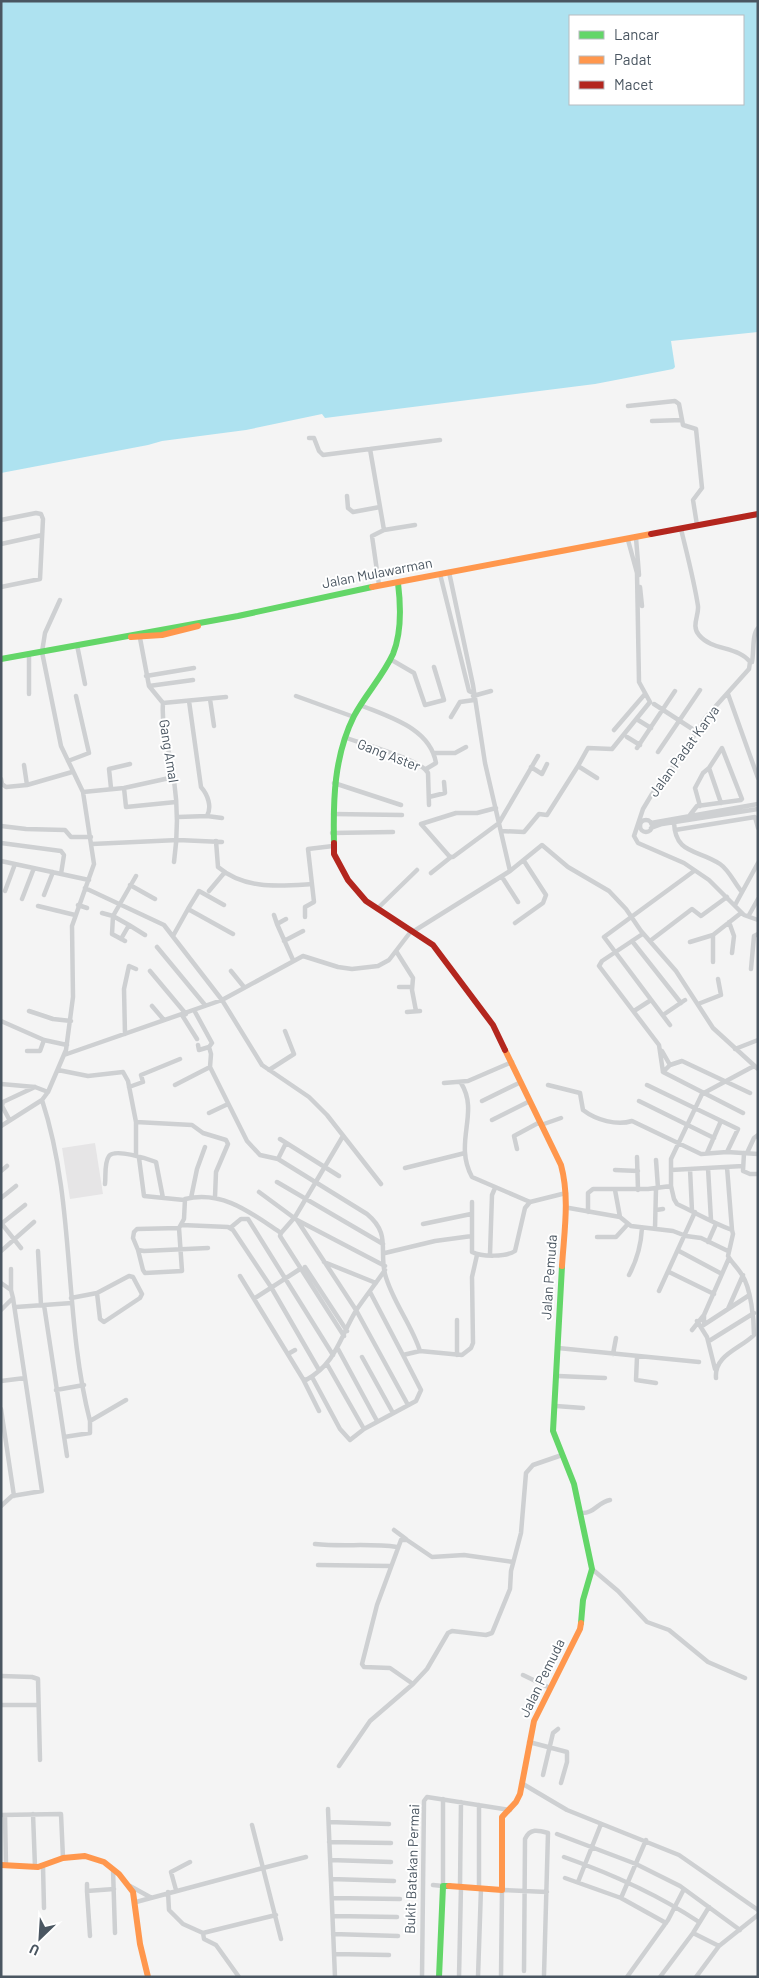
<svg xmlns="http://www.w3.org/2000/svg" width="759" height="1978" font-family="Barlow,sans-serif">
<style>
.education{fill:#e6e5e6}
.water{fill:#aee2f0;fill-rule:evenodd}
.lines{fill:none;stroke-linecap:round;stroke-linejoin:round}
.street{stroke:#ced0d2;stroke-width:4.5}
.fast{stroke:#63d668;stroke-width:6}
.slow{stroke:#ff974d;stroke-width:6}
.jam{stroke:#b3261e;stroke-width:6}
.labels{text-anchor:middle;stroke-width:4;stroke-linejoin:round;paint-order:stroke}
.street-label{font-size:14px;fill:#4a5661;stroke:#fff}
</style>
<rect width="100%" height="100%" fill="#f4f4f4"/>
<path class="education" d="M95,1143L103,1194L70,1199L62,1148Z"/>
<path class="water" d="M1,1H758V332L671,341L675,367L673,369L595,384L325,418L322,414L246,430L162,441L148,445L1,473ZM570,16H743V104H570Z"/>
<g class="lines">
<path class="street" d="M628,406L675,401L679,404L683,425L696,429L702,488L693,500L697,525
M652,421L682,420
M309,438H314L319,451L323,455L370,449L384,530
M370,449L440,440
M347,496L348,508L353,512L380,507
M1,520L36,513L41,514L43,519L40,579L1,587
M681,529C687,554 694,580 698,606C699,616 691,626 699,635C712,651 738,646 750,662L749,669L706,717L679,759L652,794L643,809L634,836L638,843L684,863L709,880L744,915L758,920
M636,538L639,575
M1,544L42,535
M449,572L473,685L485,763L510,871
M440,574L469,691L473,693
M379,585L372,536L384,530L415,525
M640,587L642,606
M140,638L149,686L163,703
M77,645L85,684
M390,659L414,673L425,705L444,700L434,667
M752,662C754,652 752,634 758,628
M146,676L194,668
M149,686L193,680
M29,694V654
M728,694L758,778
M296,696L354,717
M473,696L491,691
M210,699L214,726
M163,703C161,730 171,754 174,780C178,808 178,834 174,862
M163,703L226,697
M654,704L697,732
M360,705C389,717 430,728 436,763L426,769
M451,717L460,702L474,700
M638,720L651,728
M614,730L645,694
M627,737L640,745
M347,738C362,744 422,760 428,773L429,805
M637,748L675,691
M658,752L700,690
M434,753H455L466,747
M68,761L89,753L76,696
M24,765L27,785
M578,766L588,748L612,749L650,702L639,682L637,573L628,540
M531,767L542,774L547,764
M1,779L2,784L6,787L27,785L72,772
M334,783L401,805
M111,788L109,769L130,764
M124,788L126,807L176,802
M83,792L124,788L174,777
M429,797L445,793L444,782
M700,806L695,788L703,773L709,768
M496,808L477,813H456L421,824L450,857H453L499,823L538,756
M333,814L402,815
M690,815L697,806L741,800L742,799L722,748L709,768L721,803
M207,816L222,818
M178,817L207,816C212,807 208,795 201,787L189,701
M640 826a6 6 0 1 1 12 0a6 6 0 1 1-12 0Z
M674,822C675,855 698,849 720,864C729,870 735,884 742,892
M651,823L758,804
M1,826L26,829L65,830L71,837H91
M651,828L662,824L758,809
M675,830L755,817L758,828
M501,831L524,832L539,814L547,815L578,766L597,778
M332,833L393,832
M216,841L218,867C245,890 280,886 312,884
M1,843L61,851L64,855L61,874
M92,844L178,840L222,842
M1,861L89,880
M431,873L451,857
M502,877L518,902
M130,885L155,899
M85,888L164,925L222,1000L262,1065L309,1097L327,1115L381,1184
M5,891L15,864
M209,891L225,872
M44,895L53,872
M22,899L34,868
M78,905L87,908
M735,905L758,863
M38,906L75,915
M188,909L199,891L224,905
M377,909L417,870
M102,913L113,916L112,934L125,941
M274,915L277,924
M749,915L758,899
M305,917V907L314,902L308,849L333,846
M286,919L277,924L293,960
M729,922L734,936L732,953
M515,923L543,903L546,895L524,861
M129,925L145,935
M414,931L510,871L542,845L568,867L609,891L626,909L641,931L676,971L713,1028L758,1069
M641,935L602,961L599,966L659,1045L663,1072L743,1113
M713,935V962
M173,936L188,909L233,934
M121,939L129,925L113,916L136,876
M284,941L303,931
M632,941L681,1003
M650,941L692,909L701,916L727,897
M690,942L713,935L741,913
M157,947L205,1005
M396,951L413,978L412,990L416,1011
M751,969L754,936L758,934
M150,971L186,1014
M231,971L244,987
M399,987H412
M698,1004L721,995L718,979
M152,1006L164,1020
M194,1010L212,1043L209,1047L211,1054L210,1067L247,1141L260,1155L278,1159L367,1214C391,1234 379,1249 385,1274C392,1301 412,1325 420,1351L403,1355L421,1390L416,1401L364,1429L350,1440L340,1429L312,1377
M29,1011L53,1019L71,1021
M634,1011L651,1000
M407,1012L420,1011
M182,1015L197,1039
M663,1015L685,1000
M1,1021L44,1040L67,1045
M670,1025L604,937L694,871
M125,1034L124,989L129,966L136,969
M198,1045L199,1050L209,1047
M735,1049L758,1040
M27,1051H40L44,1040
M662,1051L670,1065L663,1072
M64,1055L222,1000L303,956L338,967L352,969L378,966L389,960L412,930
M670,1065L682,1061L750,1093
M58,1070L88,1076L123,1072L128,1081L136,1122L192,1125L203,1133L226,1140L228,1144L216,1172L215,1197
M269,1070L294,1054L285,1031
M444,1083L468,1081L512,1062
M461,1083C480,1113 453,1142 472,1177L530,1202L566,1193
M1,1084L35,1087L48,1092
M175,1085L210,1067
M548,1085L580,1093L583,1110C596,1120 617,1126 632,1121L701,1154L727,1152L758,1154
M647,1085L738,1129L727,1152
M129,1087L143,1082L141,1075L180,1059
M42,1100C76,1204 63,1316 90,1421L126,1400
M482,1101L521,1082
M639,1101L714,1138
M209,1113L228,1104
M9,1119L2,1106L3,1102L35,1087
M492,1120L530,1101
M136,1122V1156
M541,1125L561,1118
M1,1126L42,1100L48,1092L66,1050L73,997L72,926L94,864L83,792L61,746L42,652L45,633L60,600
M280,1139L339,1176
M517,1149L514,1136L540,1122
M707,1153L721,1121
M744,1153L743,1171L750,1174H758
M747,1153L754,1138L758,1135
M637,1157L638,1190
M139,1158L144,1196L184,1200
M278,1159L286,1143
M656,1160L658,1188
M727,1167L732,1230
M405,1168L465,1153
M708,1168L711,1220
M690,1169L692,1211
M615,1170L638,1171
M671,1170L743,1166
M1,1171L7,1166
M277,1182L383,1244
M105,1184C106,1176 104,1163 109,1156C115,1148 148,1159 156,1162L163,1198
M671,1186V1159L702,1094L754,1066
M615,1190L620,1217
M259,1192L297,1220L385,1266
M1,1198L16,1186
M191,1198L197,1169L205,1147
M472,1202V1252C482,1257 506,1257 515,1251L525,1208L530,1202
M569,1208L620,1217L631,1226L673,1231L686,1236L701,1238L728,1251
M656,1210L663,1209
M588,1212V1193L593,1189H648L671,1186L674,1199L677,1204C696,1213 713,1223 732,1230L733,1234L728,1256C732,1263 738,1268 742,1275C751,1288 754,1320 754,1335C740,1349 714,1355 716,1378
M297,1220L356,1310L408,1405
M1,1223L21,1248
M1,1224L25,1205
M423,1224L471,1214
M182,1225L228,1227L233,1230L271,1287L319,1370
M179,1228L184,1219L185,1199C223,1190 251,1213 281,1233
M179,1228L137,1229L134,1232L133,1238L138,1250L144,1251L208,1248
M230,1228L241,1219H248L333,1355
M655,1228L656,1189
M281,1233L280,1236L344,1336
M281,1233L295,1217L343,1136
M597,1237H616L627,1225
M708,1242L716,1224
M138,1250L143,1270L145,1273L182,1271L179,1228
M1,1251L34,1222
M38,1251L41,1305
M679,1251L722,1274
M385,1253L435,1241L472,1236
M490,1254L492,1195L495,1188
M324,1262L376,1283
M305,1267L347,1331
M11,1269V1290
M669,1272L714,1294
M629,1275C637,1260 641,1246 642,1228
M240,1276L303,1379L306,1380C337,1363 340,1336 357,1309C366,1296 376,1283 385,1270
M1,1283L11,1290L13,1298L1,1310
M659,1291L695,1212
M370,1292L403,1355
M71,1298L97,1293L129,1276L133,1277L142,1294L140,1298L104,1322L100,1319L97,1293
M255,1298L300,1269
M44,1305L67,1456
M16,1307L72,1303
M728,1309L743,1275
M457,1320V1355
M697,1321L707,1337L715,1369
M704,1324V1315L729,1258
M702,1326L748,1296
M692,1330L704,1315
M709,1341L754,1313
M558,1348L699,1362
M338,1349L377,1421
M420,1351L462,1355L471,1348L473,1343L472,1277L477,1255
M288,1354L295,1350
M613,1354L616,1338
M362,1357L393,1413
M637,1357L636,1380L656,1383
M327,1364L364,1429
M558,1376L605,1378
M303,1379L319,1411
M1,1381L25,1378
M56,1390L84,1385
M556,1406L583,1408
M1,1409L14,1496
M64,1437L90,1433V1421
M1,1506L12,1496L42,1491L13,1298
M581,1513C594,1514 598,1502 610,1500
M394,1530L406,1539
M315,1544C343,1547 370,1543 397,1547
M318,1565L390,1566
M592,1569L618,1591L647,1622L669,1630L708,1662L745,1678
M523,1675L550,1688
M1,1676L32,1677L38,1679L40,1760
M413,1684L390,1668L364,1667L362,1664L377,1605L401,1540H407L432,1557L464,1555L513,1562
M1,1705H38
M529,1742L567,1752V1762L561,1783
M339,1766L370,1721L413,1684L427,1669L448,1633L452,1631L486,1635L492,1633L510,1589L511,1571L521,1533L526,1473L533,1465L562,1455
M543,1775L553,1733L558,1729
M523,1784L567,1810L679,1855L758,1910
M479,1805V1888
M328,1809L335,1977
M33,1814L35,1867
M1,1815L61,1814L63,1858
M5,1815L6,1865
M329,1822L389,1824
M252,1825L263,1868L306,1857
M557,1834L636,1864L680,1886L740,1930
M329,1842L391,1843
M564,1857C612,1874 657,1894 699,1922
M330,1860L391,1862
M43,1866L44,1908
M113,1869L115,1933
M565,1878L621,1898L666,1923
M331,1879L394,1881
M578,1882L601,1824
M87,1884V1891L114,1889
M433,1885L443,1886V1799
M130,1886L150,1897
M460,1886L461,1802
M176,1890L171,1872L190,1862
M87,1891L90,1936
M168,1892L169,1910L183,1924L203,1933L276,1915
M332,1898L400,1899
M621,1898L646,1840
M136,1902L263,1868L281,1939
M333,1916L397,1917
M203,1933L204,1939L216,1945L239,1977
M693,1933L719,1946
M333,1934L398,1936
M334,1954L389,1955
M524,1971L525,1839C530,1828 538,1830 548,1833L544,1975
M422,1977L424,1801L427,1797L510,1810
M459,1977L461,1886
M478,1977L481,1888
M501,1977L502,1890L547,1892
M627,1977L668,1920L684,1889
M660,1977L693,1933L709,1907
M696,1977L719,1946L758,1915"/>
<path class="fast" d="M1,659L238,616L372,587
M334,843C333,800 334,756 354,716C365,695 383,676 393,654C402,632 401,607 398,583
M562,1266L553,1431L574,1484L592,1569L583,1600L581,1623
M439,1977L443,1886H449"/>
<path class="slow" d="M372,587L651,534
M131,637L162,635L198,626
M505,1050L561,1165C570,1198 564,1233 562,1266
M1,1865L38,1867L63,1858L85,1856L104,1862L119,1874L133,1892L140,1944L148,1977
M449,1886L502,1890V1817L516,1802L520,1794L534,1721L580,1629L581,1623"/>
<path class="jam" d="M651,534L758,514
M334,843V854L348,880L366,901L433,945L493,1025L505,1050"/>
</g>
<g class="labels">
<g class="street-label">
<text transform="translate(377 573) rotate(-11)" y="5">Jalan Mulawarman</text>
<text transform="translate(169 751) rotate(81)" y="5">Gang Amal</text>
<text transform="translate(684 751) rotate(-54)" y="5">Jalan Padat Karya</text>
<text transform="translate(389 755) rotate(21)" y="5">Gang Aster</text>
<text transform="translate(549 1277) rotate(-86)" y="5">Jalan Pemuda</text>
<text transform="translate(542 1678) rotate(-64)" y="5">Jalan Pemuda</text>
<text transform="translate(412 1869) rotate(-88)" y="5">Bukit Batakan Permai</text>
</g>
</g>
<rect width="759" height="1978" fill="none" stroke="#4a5661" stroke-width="5"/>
<rect x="569" y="15" width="175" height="90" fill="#ffffff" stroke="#b7bbc0"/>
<rect x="579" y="31" width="25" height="8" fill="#63d668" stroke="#b7bbc0"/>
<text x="614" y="40" font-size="15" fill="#4a5661">Lancar</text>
<rect x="579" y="56" width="25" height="8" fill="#ff974d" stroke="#b7bbc0"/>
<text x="614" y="65" font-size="15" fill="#4a5661">Padat</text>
<rect x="579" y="81" width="25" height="8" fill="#b3261e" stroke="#b7bbc0"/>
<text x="614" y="90" font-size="15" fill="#4a5661">Macet</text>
<g transform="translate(40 1938) rotate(205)" stroke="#ffffff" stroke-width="4" paint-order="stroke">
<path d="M0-4L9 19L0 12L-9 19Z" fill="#4a5661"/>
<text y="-8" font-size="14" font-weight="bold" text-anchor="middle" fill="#4a5661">U</text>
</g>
</svg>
